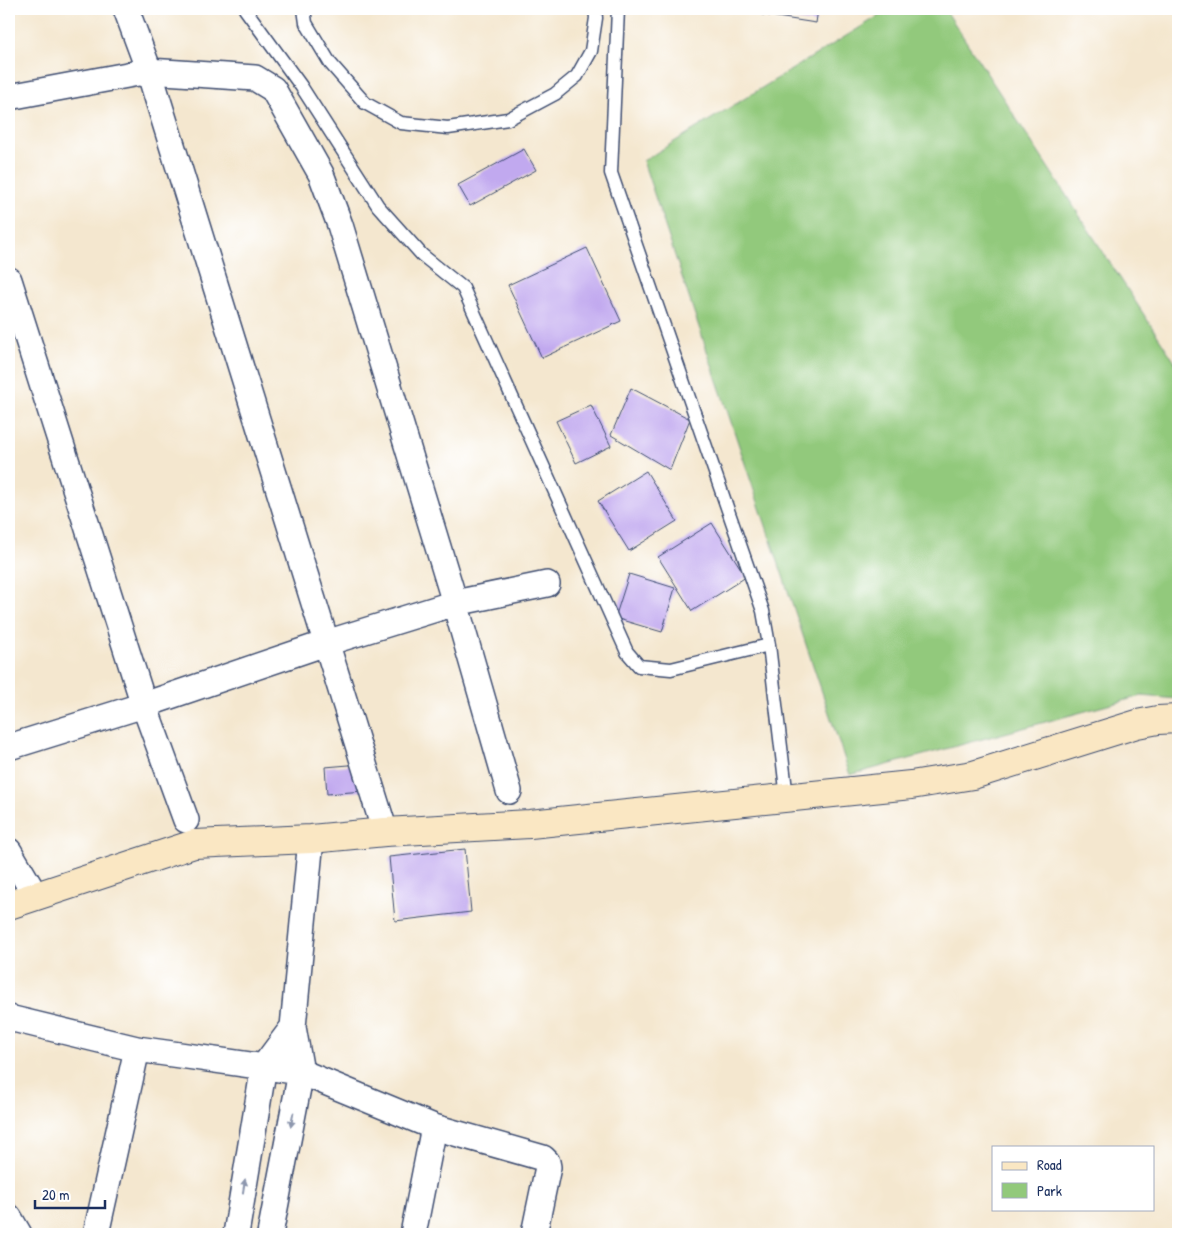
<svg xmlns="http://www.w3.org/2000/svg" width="1187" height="1243" font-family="'Patrick Hand',sans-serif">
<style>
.green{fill:#92c97b;stroke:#567c6c}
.building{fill:#c1a9ef}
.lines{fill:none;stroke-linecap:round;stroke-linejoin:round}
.lane-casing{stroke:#3c4b6f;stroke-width:15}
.street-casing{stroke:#3c4b6f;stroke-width:28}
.secondary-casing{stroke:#3c4b6f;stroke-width:30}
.lane{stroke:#fff;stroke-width:12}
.street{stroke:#fff;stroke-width:25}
.secondary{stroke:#fae7c3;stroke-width:28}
.oneway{fill:#8d97ae}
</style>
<rect width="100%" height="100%" fill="#fff"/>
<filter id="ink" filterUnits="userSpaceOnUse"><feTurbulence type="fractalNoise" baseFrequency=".02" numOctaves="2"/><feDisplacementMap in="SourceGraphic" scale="10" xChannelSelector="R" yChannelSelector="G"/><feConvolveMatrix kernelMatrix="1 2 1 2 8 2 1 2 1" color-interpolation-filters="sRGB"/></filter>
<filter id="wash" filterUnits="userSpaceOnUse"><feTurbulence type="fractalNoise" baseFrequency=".0096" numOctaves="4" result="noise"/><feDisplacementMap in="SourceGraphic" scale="20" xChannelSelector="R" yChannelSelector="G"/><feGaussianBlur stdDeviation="1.12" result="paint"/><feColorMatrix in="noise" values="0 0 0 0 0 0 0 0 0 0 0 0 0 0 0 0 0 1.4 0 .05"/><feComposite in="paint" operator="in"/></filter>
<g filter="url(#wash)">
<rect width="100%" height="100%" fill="#f4e7cf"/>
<path class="green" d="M890,9H945L1178,367V699L1141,696L850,775L643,161Z"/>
<g id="blocks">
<path class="building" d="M725,9H818L816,23Z
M524,149L536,170L470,206L458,185Z
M587,248L621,321L542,358L508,285Z
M631,388L690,419L670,470L611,435Z
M591,405L611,446L576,463L556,421Z
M646,471L677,521L629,551L598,501Z
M712,523L746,577L692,611L658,557Z
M629,574L675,588L662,632L615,618Z
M361,764L363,791L327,794L325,767Z
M465,849L471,912L395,921L389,857Z"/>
</g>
</g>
<g filter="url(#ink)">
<use href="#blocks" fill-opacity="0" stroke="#3c4b6f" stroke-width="1"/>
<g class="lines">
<defs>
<path id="lane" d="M245,9L301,86L378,206L422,255L463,288L627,652L639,666L671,669L769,645
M304,9L306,23L330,63L365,103L401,123L448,128L508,119L555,94L577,76L591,51L596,18L595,9
M618,9L611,173L763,611L769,645L787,798"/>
<path id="street" d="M126,9L149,71L385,832
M9,97L149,71L255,78L273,89L321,174L340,225L455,603L509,791
M9,280L144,705L186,820
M9,747L144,705L326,643L455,603L547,584
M9,851L35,895
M9,1018L137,1049L301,1072L434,1127L543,1158L547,1162L548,1167L534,1234
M9,1217L19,1234
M96,1234L137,1049
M236,1234L264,1066L293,1027
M270,1234L301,1072L293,1027L311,839
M413,1234L434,1127"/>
<path id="secondary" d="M9,905L194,844L311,839L385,832L530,824L911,785L973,775L1137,724L1158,720L1178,719"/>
</defs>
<use href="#lane" class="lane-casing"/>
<use href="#street" class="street-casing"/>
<use href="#secondary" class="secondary-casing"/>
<use href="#lane" class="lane"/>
<use href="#street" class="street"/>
<use href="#secondary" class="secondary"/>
</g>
<defs><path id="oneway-solid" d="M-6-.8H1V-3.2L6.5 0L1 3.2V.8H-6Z" transform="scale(1.25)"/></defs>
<g class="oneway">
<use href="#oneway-solid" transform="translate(292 1120) rotate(101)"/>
<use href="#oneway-solid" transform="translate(244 1186) rotate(-81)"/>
</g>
</g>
<rect width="1187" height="1243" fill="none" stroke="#fff" stroke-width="30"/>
<rect x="992" y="1146" width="162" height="65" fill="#ffffff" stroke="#a4acbf"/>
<rect x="1002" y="1162" width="25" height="8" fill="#fae7c3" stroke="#a4acbf"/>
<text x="1037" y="1170" font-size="15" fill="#1b2f5e">Road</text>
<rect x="1002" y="1183" width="25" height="15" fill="#92c97b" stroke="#a4acbf"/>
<text x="1037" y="1196" font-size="15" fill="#1b2f5e">Park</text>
<path d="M35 1200v8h70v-8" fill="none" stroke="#1b2f5e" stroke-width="2.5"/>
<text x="42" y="1200" font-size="15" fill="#1b2f5e" stroke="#ffffff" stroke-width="4" paint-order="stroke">20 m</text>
</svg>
